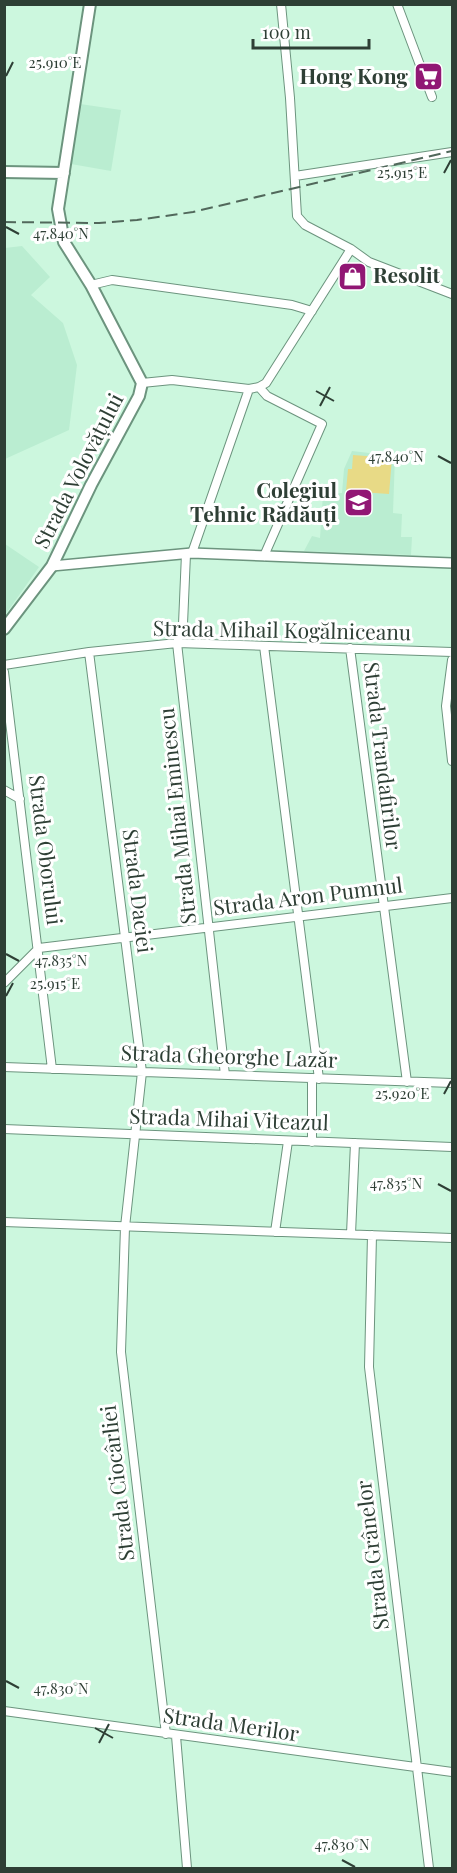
<svg xmlns="http://www.w3.org/2000/svg" width="457" height="1873" font-family="'Playfair Display',serif">
<style>
.built{fill:#baedd1}
.green{fill:#e8da86}
.lines{fill:none;stroke-linecap:round;stroke-linejoin:round}
.minor-casing{stroke:#6c947e;stroke-width:10}
.tertiary-casing{stroke:#6c947e;stroke-width:12}
.secondary-casing{stroke:#6c947e;stroke-width:14}
.minor{stroke:#fff;stroke-width:8}
.tertiary{stroke:#fff;stroke-width:9}
.secondary{stroke:#fff;stroke-width:10}
.rail{stroke:#51685b;stroke-width:2;stroke-dasharray:12 6;stroke-linecap:butt}
.ticks{fill:none;stroke:#2e3f35;stroke-width:2}
.labels{text-anchor:middle;stroke-width:6;stroke-linejoin:round;paint-order:stroke}
.poi-label{font-size:21px;font-weight:bold;fill:#2e3f35;stroke:#fff;text-anchor:end}
.street-label{font-size:21px;fill:#2e3f35;stroke:#fff}
.ticks-label{font-size:15px;text-anchor:middle;fill:#2e3f35;stroke:#fff;stroke-width:6;stroke-linejoin:round;paint-order:stroke}
</style>
<rect width="100%" height="100%" fill="#ccf7de"/>
<path class="built" d="M80,104L121,110L111,171L71,164Z
M22,246L50,277L31,295L63,323L77,365L69,430L5,459V248Z
M352,451L395,456L393,513L402,514L401,537H412L411,555L304,551L312,536L320,538L323,494L342,493L344,469Z
M5,544L39,567L5,615Z"/>
<path class="green" d="M353,455L392,458L389,494L346,491L348,469H352Z"/>
<g class="lines">
<defs>
<path id="minor" d="M281,4L290,98L297,216L305,225L351,249L369,262L452,294
M397,4L432,97
M295,176L452,152
M91,285L112,280L292,305L312,311
M142,383L172,380L249,389L259,387L266,383L351,249
M259,387L267,396L322,424L264,556
M192,553L249,389
M186,554L183,624L177,643L225,1075
M264,646L319,1079
M350,648L407,1082
M89,652L142,1072L125,1227L121,1352L166,1734
M452,660L446,706L452,761
M4,665L89,652L177,643L452,652
M4,672L52,1069
M4,790L20,799
M4,983L39,948L452,898
M4,1067L452,1083
M4,1129L452,1147
M312,1142V1078
M4,1222L452,1238
M275,1232L288,1141
M351,1234L355,1143
M372,1235L369,1367L429,1868
M4,1711L452,1772
M176,1736L187,1868"/>
<path id="tertiary" d="M52,566L192,553L452,563"/>
<path id="secondary" d="M4,172L64,173
M4,629L52,566L91,485L139,396L142,383L91,285L64,242L58,209L90,4"/>
</defs>
<use href="#minor" class="minor-casing"/>
<use href="#tertiary" class="tertiary-casing"/>
<use href="#secondary" class="secondary-casing"/>
<use href="#minor" class="minor"/>
<use href="#tertiary" class="tertiary"/>
<use href="#secondary" class="secondary"/>
<path class="rail" d="M4,222L99,223L137,220L193,212L452,151"/>
</g>
<path class="ticks" d="M6,76L13,62M444,173L451,160M6,227L19,234M316,391L334,401M320,406L330,387M438,456L451,463M6,954L19,961M6,996L13,983M444,1094L451,1081M438,1184L451,1191M6,1681L19,1688M95,1728L113,1738M99,1743L109,1724M342,1860L355,1867"/>
<defs>
<symbol id="supermarket-square" viewBox="-11 -11 22 22"><rect x="-9" y="-9" width="18" height="18" rx="4" fill="#911774" stroke="#fff"/><path d="M-6-5.5h2.5l.6 2H6L4.5 2H-2.5L-4.4-4H-6ZM-1.5 3.2a1.3 1.3 0 1 0 .1 0ZM3 3.2a1.3 1.3 0 1 0 .1 0Z" fill="#fff"/></symbol>
<symbol id="shop-square" viewBox="-11 -11 22 22"><rect x="-9" y="-9" width="18" height="18" rx="4" fill="#911774" stroke="#fff"/><path d="M-5-2.5h2.3a2.7 3.5 0 0 1 5.4 0H5L5.5 6h-11ZM-1.5-2.5h3a1.5 2.3 0 0 0-3 0Z" fill="#fff"/></symbol>
<symbol id="school-square" viewBox="-11 -11 22 22"><rect x="-9" y="-9" width="18" height="18" rx="4" fill="#911774" stroke="#fff"/><path d="M0-5L7-2L0 1L-7-2ZM-4 1L0 2.5L4 1V4Q0 6-4 4Z" fill="#fff"/></symbol>
</defs>
<g fill-rule="evenodd">
<use href="#supermarket-square" x="412" y="60" width="33" height="33"/>
<use href="#shop-square" x="336" y="260" width="33" height="33"/>
<use href="#school-square" x="342" y="486" width="33" height="33"/>
</g>
<g class="labels">
<g class="poi-label">
<text x="408" y="84">Hong Kong</text>
<text x="373" y="283" text-anchor="start">Resolit</text>
<text x="337" y="498">Colegiul<tspan x="337" dy="24">Tehnic Rădăuți</tspan></text>
</g>
<g class="street-label">
<text transform="translate(79 471) rotate(-63)" y="7">Strada Volovățului</text>
<text transform="translate(282 631) rotate(1)" y="7">Strada Mihail Kogălniceanu</text>
<text transform="translate(382 756) rotate(83)" y="7">Strada Trandafirilor</text>
<text transform="translate(178 816) rotate(-96)" y="7">Strada Mihai Eminescu</text>
<text transform="translate(45 850) rotate(83)" y="7">Strada Oborului</text>
<text transform="translate(137 891) rotate(83)" y="7">Strada Daciei</text>
<text transform="translate(308 897) rotate(-7)" y="7">Strada Aron Pumnul</text>
<text transform="translate(229 1057) rotate(2)" y="7">Strada Gheorghe Lazăr</text>
<text transform="translate(229 1120) rotate(2)" y="7">Strada Mihai Viteazul</text>
<text transform="translate(118 1483) rotate(-97)" y="7">Strada Ciocârliei</text>
<text transform="translate(373 1555) rotate(-97)" y="7">Strada Grânelor</text>
<text transform="translate(231 1725) rotate(8)" y="7">Strada Merilor</text>
</g>
</g>
<g class="ticks-label">
<text x="55" y="68">25.910°E</text>
<text x="402" y="178">25.915°E</text>
<text x="61" y="239">47.840°N</text>
<text x="396" y="462">47.840°N</text>
<text x="61" y="966">47.835°N</text>
<text x="55" y="989">25.915°E</text>
<text x="402" y="1099">25.920°E</text>
<text x="396" y="1189">47.835°N</text>
<text x="61" y="1694">47.830°N</text>
<text x="342" y="1850">47.830°N</text>
</g>
<rect width="457" height="1873" fill="none" stroke="#2e3f35" stroke-width="12"/>
<path d="M253 39v9h116v-9" fill="none" stroke="#2e3f35" stroke-width="3"/>
<text x="262" y="39" font-size="18" fill="#2e3f35" stroke="#ffffff" stroke-width="4.5" paint-order="stroke">100 m</text>
</svg>
